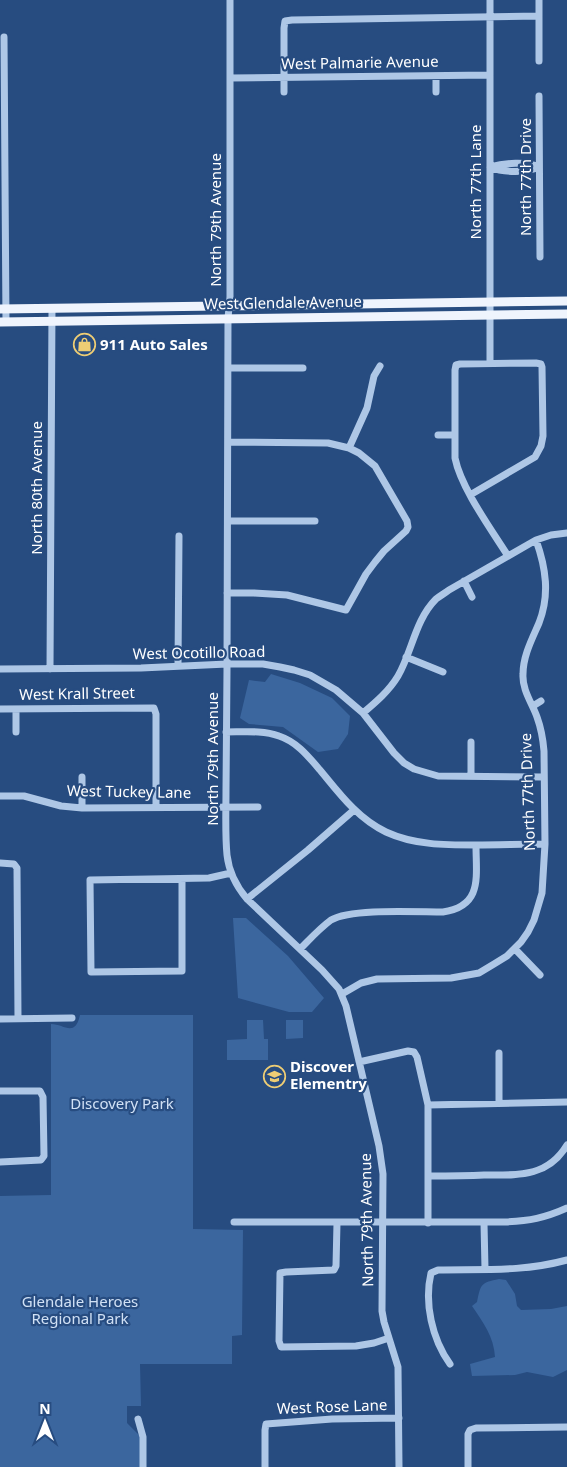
<svg xmlns="http://www.w3.org/2000/svg" width="567" height="1467" font-family="'Noto Sans',sans-serif">
<style>
.green{fill:#3b669e}
.lines{fill:none;stroke-linecap:round;stroke-linejoin:round}
.minor{stroke:#aec7e6;stroke-width:7}
.major{stroke:#eff4fd;stroke-width:9}
.labels{text-anchor:middle;stroke-width:4.5;stroke-linejoin:round;paint-order:stroke}
.street-label{font-size:15px;fill:#fff;stroke:#274c80}
.poi-label{font-size:15px;font-weight:bold;fill:#fff;stroke:#274c80;text-anchor:start}
.park-label{font-size:15px;fill:#d1e1f5;stroke:#274c80}
</style>
<rect width="100%" height="100%" fill="#274c80"/>
<path class="green" d="M271,674L300,683L332,698L350,716L348,734L338,749L318,752L283,727L249,724L240,718L249,680L265,682Z
M233,918H246L288,956L324,998L312,1012H289L238,998Z
M80,1015H193V1229L243,1230L242,1335L232,1336V1364H140L141,1406H127V1423L141,1437V1467H0V1196L51,1195V1024C64,1024 75,1038 80,1015Z
M247,1020H263L264,1039H268V1060H227V1040L247,1039Z
M286,1020H303V1038L286,1039Z
M499,1279L506,1280L515,1294L517,1306L521,1310L551,1309L567,1306V1370L553,1377L527,1372L515,1375L472,1376L470,1364L495,1357C494,1337 483,1322 472,1306L477,1302C481,1283 481,1283 499,1279Z"/>
<g class="lines">
<path class="minor" d="M230,0V297L228,318C228,435 228,552 227,670C227,710 226,751 226,791C226,812 225,834 227,855C229,873 236,886 247,899L322,970L339,989L346,1006L379,1146L383,1174L382,1311L384,1322L398,1367L399,1467
M4,37L6,322
M539,61V0
M436,76V92
M230,78L490,75
M284,92V28L285,21L292,20L539,16
M539,96L540,257
M490,167C504,173 526,173 539,167
M490,167C505,163 526,161 539,167
M490,363V0
M228,368H303
M438,435H455
M349,448L367,408L374,376L380,366
M470,495L535,457L541,446L543,436L542,367L541,364L536,363L460,364L456,365L455,370V458C461,488 491,529 508,556
M228,521H315
M464,581L472,597
M227,593H254L287,595L346,610L366,574L375,562L384,551L406,531L408,527L407,521L375,466L359,453L349,448L328,443L229,442
M406,657L443,672
M178,666L179,536
M0,669L141,668L227,664H263L280,667L294,670L310,675L336,690L363,713L394,753L404,763L414,769L438,776L544,777
M50,669L52,308
M533,706L541,701
M0,709L154,708L156,714V807
M16,709V732
M363,713C376,702 389,691 398,676C412,652 415,620 436,599C440,596 445,593 449,590L536,540L551,535L567,533
M226,732C243,732 263,730 279,736C297,742 308,756 320,770C339,793 358,819 386,832C414,845 445,845 476,845C499,845 522,844 545,844
M471,742V776
M82,777V808
M0,796H24L61,806L82,808L258,807
M0,863L14,864L17,868L18,1018
M182,879V971L91,972L90,880L209,878L231,873
M247,899L308,850L354,810
M300,949C310,939 320,928 331,920C351,908 417,912 443,912C483,906 476,877 476,845
M515,949L540,975
M342,994L361,983L377,979L451,978L479,973L494,964L507,956L521,942L528,932L534,920L542,893L545,844L544,751C543,739 541,728 537,717C532,703 522,690 523,674C523,656 532,639 539,623C550,595 546,568 536,540
M0,1019L72,1018
M499,1053V1103
M359,1062L408,1051L414,1052L417,1057L428,1105V1223
M0,1091H40L43,1097L44,1156L41,1160L0,1162
M428,1105L567,1102
M428,1176C447,1176 465,1176 484,1175C517,1175 547,1178 567,1145
M234,1222H505C529,1221 545,1218 567,1208
M337,1223L336,1266L334,1270L286,1272L280,1273L279,1341L281,1347L356,1346L374,1343L389,1338
M484,1223L485,1269
M450,1364C432,1339 424,1303 431,1273L438,1270C483,1269 523,1272 567,1260
M138,1419L143,1437V1467
M265,1467V1430L266,1424L332,1419L399,1418
M468,1467V1434L470,1430L476,1428L567,1427"/>
<path class="major" d="M0,309L567,301
M0,322L567,314"/>
</g>
<defs>
<symbol id="shop-ring" viewBox="-11 -11 22 22"><circle r="9.5" fill="#274c80" stroke="#eecd74" stroke-width="1.5"/><path d="M-5-2.5h2.3a2.7 3.5 0 0 1 5.4 0H5L5.5 6h-11ZM-1.5-2.5h3a1.5 2.3 0 0 0-3 0Z" fill="#eecd74"/></symbol>
<symbol id="school-ring" viewBox="-11 -11 22 22"><circle r="9.5" fill="#274c80" stroke="#eecd74" stroke-width="1.5"/><path d="M0-5L7-2L0 1L-7-2ZM-4 1L0 2.5L4 1V4Q0 6-4 4Z" fill="#eecd74"/></symbol>
</defs>
<g fill-rule="evenodd">
<use href="#shop-ring" x="72" y="332" width="25" height="25"/>
<use href="#school-ring" x="262" y="1064" width="25" height="25"/>
</g>
<g class="labels">
<g class="street-label">
<text transform="translate(360 63) rotate(-1)" y="5">West Palmarie Avenue</text>
<text transform="translate(526 177) rotate(-90)" y="5">North 77th Drive</text>
<text transform="translate(476 182) rotate(-90)" y="5">North 77th Lane</text>
<text transform="translate(216 220) rotate(-90)" y="5">North 79th Avenue</text>
<text transform="translate(283 303) rotate(-1)" y="5">West Glendale Avenue</text>
<text transform="translate(37 488) rotate(-90)" y="5">North 80th Avenue</text>
<text transform="translate(199 653) rotate(-1)" y="5">West Ocotillo Road</text>
<text transform="translate(77 694) rotate(-1)" y="5">West Krall Street</text>
<text transform="translate(213 759) rotate(-90)" y="5">North 79th Avenue</text>
<text transform="translate(129 792) rotate(1)" y="5">West Tuckey Lane</text>
<text transform="translate(528 792) rotate(-92)" y="5">North 77th Drive</text>
<text transform="translate(367 1220) rotate(-91)" y="5">North 79th Avenue</text>
<text transform="translate(332 1407) rotate(-2)" y="5">West Rose Lane</text>
</g>
<g class="poi-label">
<text x="100" y="350">911 Auto Sales</text>
<text x="290" y="1072">Discover<tspan x="290" dy="17">Elementry</tspan></text>
</g>
<g class="park-label">
<text x="122" y="1109">Discovery Park</text>
<text x="80" y="1307">Glendale Heroes<tspan x="80" dy="17">Regional Park</tspan></text>
</g>
</g>
<g transform="translate(45 1422)" stroke="#274c80" stroke-width="4" paint-order="stroke">
<path d="M0-4L9 19L0 12L-9 19Z" fill="#ffffff"/>
<text y="-8" font-size="14" font-weight="bold" text-anchor="middle" fill="#ffffff">N</text>
</g>
</svg>
